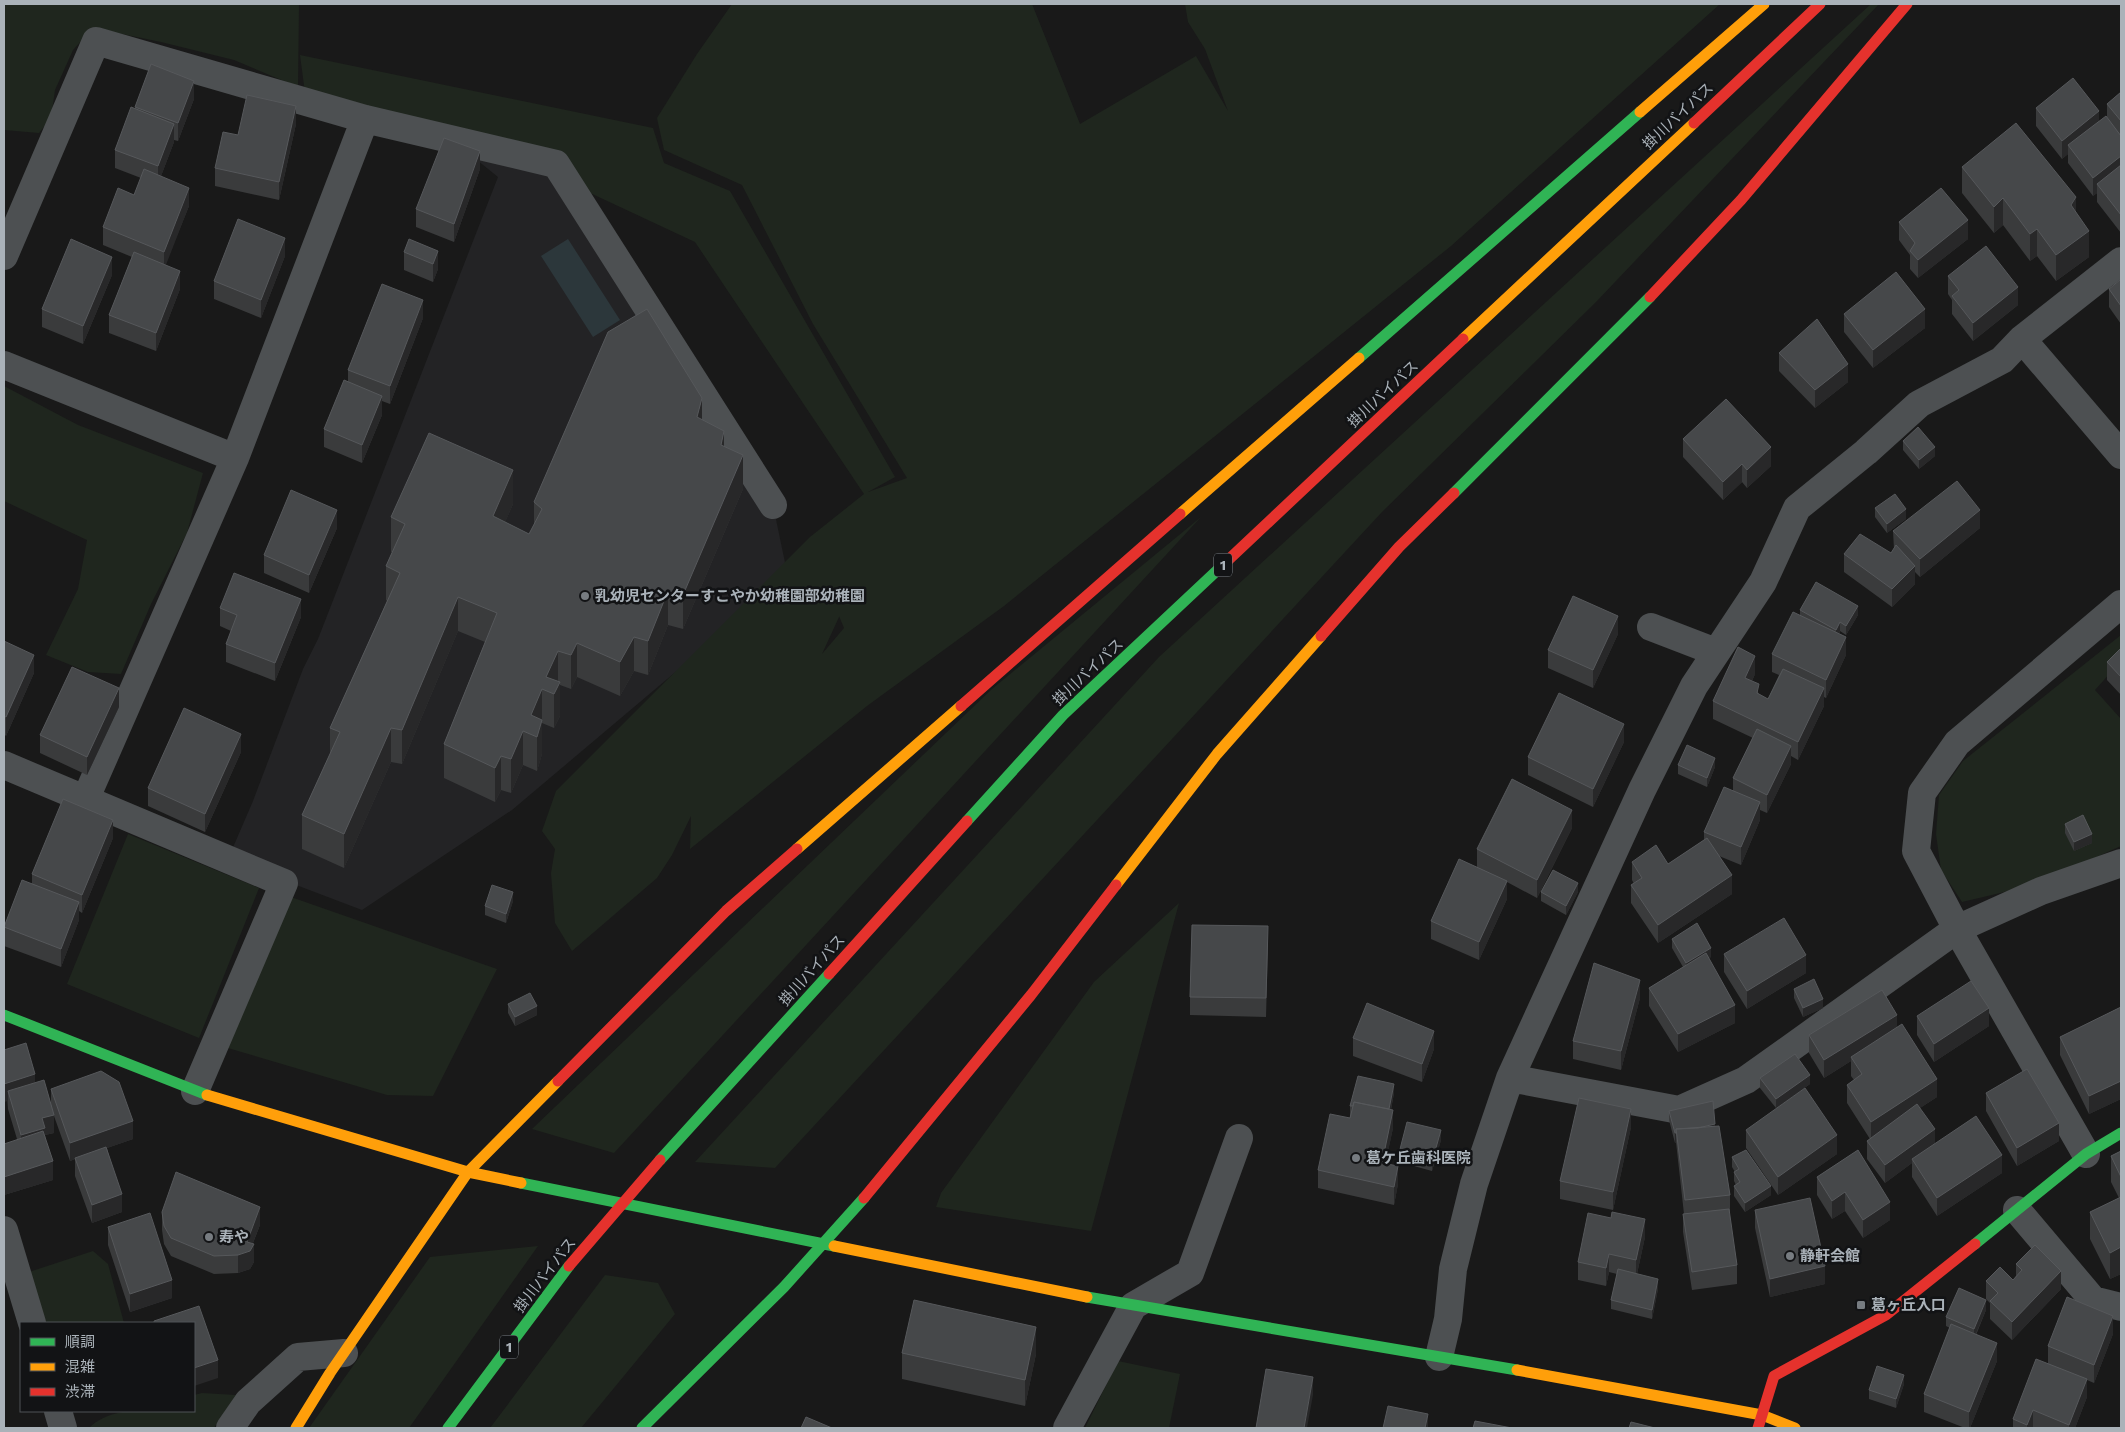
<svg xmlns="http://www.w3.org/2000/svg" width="2125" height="1432" font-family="'Work Sans','Noto Sans JP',sans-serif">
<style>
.built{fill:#232325}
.green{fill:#1f261e;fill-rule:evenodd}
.water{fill:#2c373b}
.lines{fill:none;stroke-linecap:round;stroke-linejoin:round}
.street{stroke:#4d5052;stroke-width:28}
.fast{stroke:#30b455;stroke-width:11}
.slow{stroke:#ff9f0a;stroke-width:11}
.jam{stroke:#e5322d;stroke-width:11}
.jam-bridge{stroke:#e5322d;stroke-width:11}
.wall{fill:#3a3b3c}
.shaded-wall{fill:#282829}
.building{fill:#46484a;stroke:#56585b}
.poi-dot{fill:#777c81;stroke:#121315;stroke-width:2}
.labels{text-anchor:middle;stroke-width:5;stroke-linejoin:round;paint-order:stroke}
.shield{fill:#121315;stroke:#7c8288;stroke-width:1}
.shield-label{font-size:14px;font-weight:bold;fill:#aab2b9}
.street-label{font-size:15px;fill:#aab2b9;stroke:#121315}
.poi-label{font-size:15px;font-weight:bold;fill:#aab2b9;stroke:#121315;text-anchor:start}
</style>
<rect width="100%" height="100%" fill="#191919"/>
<path class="built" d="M451,139L544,161L773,505L788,577L512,810L362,910L228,859L253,801L303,669L318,639L498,177Z"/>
<path class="green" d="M4,4H299L298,87L234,60L161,42L93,28L73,50L55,90L51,118L39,133L4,130Z
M732,4H1032L1080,124L1196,56L1228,111L1205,49L1188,22L1185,4H1720L1451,246L1004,606L867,706L690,849L691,816L672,855L657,878L572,951L555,923L551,873L555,849L542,831L556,791L810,537L864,494L695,242L588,192L570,163L305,93L300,55L653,128L664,163L730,191L895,477L868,492L907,478L813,324L742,185L664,150L657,118L697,54ZM839,616L844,628L822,654L839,617Z
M1871,4H1879L1596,302L1382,512L775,1168L695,1162L1159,657Z
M4,386L78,425L203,473L187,533L151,604L121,674L88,672L46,655L78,589L87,540L4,501Z
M1201,517L614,1153L532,1129L992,689Z
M2121,635V661L2095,690L2121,719V846L2034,885L1962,902L1941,870L1936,834L1939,795L1963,761Z
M128,834L259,888L199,1038L67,984Z
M288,896L497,969L433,1096L387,1095L221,1046Z
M1179,903L1091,1231L936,1207L941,1193L1094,982Z
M538,1246L409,1428H309L430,1257Z
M93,1251L108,1264L124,1323H39L23,1274Z
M605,1275L658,1283L675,1314L581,1428H490Z
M1118,1361L1180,1374L1169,1428H1085Z
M202,1393L236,1395L214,1428H89C114,1403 161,1411 194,1411V1395Z"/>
<path class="water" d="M568,239L620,320L593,337L541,256Z"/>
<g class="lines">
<path class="street" d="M4,256L96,41L365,119L556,164L773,505
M2022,339L2121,455
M4,365L235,458
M1651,627L1716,652
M4,765L284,883L195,1091
M86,798L235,458L365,119
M1510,1078L1679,1110L1746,1080L1957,929L2041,891L2121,863
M2086,1154L1957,929L1916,851L1922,793L1957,743L2121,604
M2017,1210L2093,1300L2121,1307
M4,1230L32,1323
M1439,1357L1448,1319L1453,1269L1474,1184L1510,1078L1642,790L1694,686L1763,582L1797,508L1866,452L1919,404L2002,360L2022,339L2121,261
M58,1411L63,1428
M230,1428L248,1402L298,1357L344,1353
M1067,1428L1133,1306L1190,1273L1239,1138"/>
<path class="fast" d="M1359,358L1640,112
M1454,493L1650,297
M967,821L1063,715L1225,563
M4,1015L207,1095
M660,1160L829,974
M521,1183L834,1246
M1975,1244L2086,1154L2121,1133
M1087,1297L1517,1370
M448,1428L569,1266
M642,1428L784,1287L864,1198"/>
<path class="slow" d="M1640,112L1764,4
M1463,339L1694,123
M1180,514L1359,358
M797,849L961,706
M1116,885L1217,754L1321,636
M207,1095L468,1172L521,1183
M834,1246L1087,1297
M1517,1370L1762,1415L1795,1428
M296,1428L330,1373L468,1172L558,1081"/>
<path class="jam" d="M1694,123L1820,4
M1650,297L1741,200L1907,4
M1225,563L1463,339
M1321,636L1399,547L1454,493
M961,706L1180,514
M829,974L967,821
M558,1081L726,911L797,849
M864,1198L1031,995L1116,885
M1758,1428L1774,1376L1886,1315L1975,1244"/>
<path class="jam-bridge" d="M569,1266L660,1160"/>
</g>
<path class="wall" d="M2121,92V233L2097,202V193L2093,196L2068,163V154L2062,159L2036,126V108L2099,121L2107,118V104Z
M194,99L178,141L174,140V142L161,176L189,206L165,265L180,289L156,351L109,333V315L132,257L103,245V227L134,195L141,178L115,168V150L135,109V107Z
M296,124L279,200L215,186V168L238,135Z
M1962,167L2076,213L2089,257L2056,281L2037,256L2030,261L2003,225L1994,233L1962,193Z
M480,169L454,242L416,227V209Z
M1899,222L1968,239L1918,278L1910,269V255L1899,240Z
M438,251V269L433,282L404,270V252Z
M285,256L261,318L214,299V281Z
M112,275L83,344L42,327V309Z
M1948,276L2018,305L1973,341L1952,314V300L1948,294Z
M2121,279V324L2109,307V289Z
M1844,314L1925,328L1873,368L1844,332Z
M423,318L390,404L382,401V415L362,463L324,447V429L348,382V370Z
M1779,353L1848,382L1815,408L1779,371Z
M702,420L724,446L743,489L683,629L668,625L648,675L634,671L620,696L577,677L571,689L560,685V716L554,728L542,723V754L537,771L523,765L511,793L501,790L495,802L444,778V744L485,642L458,631L402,764L391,762L344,868L302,849V815L330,754V728L387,601L386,600V566L392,552H391V517L513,504L505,522L529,534L534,525V502Z
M1683,439L1771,466L1747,488L1742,482L1723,500L1683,457Z
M1903,441L1935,456L1919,469L1903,450Z
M1875,508L1906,519L1887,533L1875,517Z
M337,528L309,593L264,573V555Z
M1980,528L1920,577L1915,572V584L1892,607L1844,572V554L1891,553L1894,549L1893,531Z
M220,608L301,617L275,681L226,662V644L231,631L220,626Z
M1800,610L1858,615L1846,635L1840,631L1839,634L1846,655L1826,698L1824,697V706L1798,760L1791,756V764L1767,813L1760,810V820L1741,865L1719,856L1732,894L1658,943L1631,903V885L1634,884L1632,880V862L1668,864L1704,840V832L1733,791V778L1753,738L1713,719V701L1755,674L1752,681L1759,694L1768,699L1779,675L1772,672V654L1800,616Z
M1618,634L1593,688L1548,668V650Z
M4,641L34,673L6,736L4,734Z
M2121,648V695L2107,680V662Z
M119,707L87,775L40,753V735Z
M1624,742L1593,807L1528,775V757Z
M241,752L205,832L148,806V788Z
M1678,765L1715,767L1707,787L1678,774Z
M2065,824L2092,843L2074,851L2065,833Z
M1572,828L1537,898L1507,882V899L1479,960L1431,939V921L1477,867V849Z
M113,838L82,913L79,911V920L61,967L4,946V927L32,884V874Z
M1541,892H1578L1566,915L1541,901Z
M513,901L506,923L485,915V906Z
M1672,939L1711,957L1709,958L1735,1023L1678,1052L1649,1006V988L1683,967L1672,948Z
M1268,944L1266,1017L1190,1015V997Z
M1724,954L1806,973L1747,1009L1724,972Z
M1794,989L1823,1008L1803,1017L1794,998Z
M1640,998L1621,1070L1573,1059V1041Z
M508,1004L537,1015L515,1026L508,1013Z
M2121,1007V1099L2089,1114L2060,1055V1037Z
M1917,1016L1989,1026L1934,1062L1917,1035Z
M1897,1028L1937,1097L1920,1108L1935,1144L2002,1173L1937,1216L1912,1177V1163L1885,1183L1867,1159V1141L1870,1139L1847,1103V1085L1854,1080L1851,1076V1061L1824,1078L1809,1053V1035Z
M1353,1038L1434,1049L1422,1082L1353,1056Z
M4,1050L35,1083L51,1103V1089L133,1139L107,1148L122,1212L92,1223L75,1176V1159L70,1161L54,1116V1133L45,1135L53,1180L4,1195L17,1139L8,1109Z
M1760,1078L1810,1084L1776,1108L1760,1088Z
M1394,1093L1391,1110L1393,1128L1385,1164L1398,1184L1394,1205L1318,1188V1170L1350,1118V1106Z
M1986,1093L2059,1141L2017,1166L1986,1111Z
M1669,1111L1715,1127L1730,1195V1213H1729L1737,1265V1284L1692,1290L1683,1232V1214H1684L1676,1142L1675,1143L1669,1120Z
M1631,1127L1613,1210L1560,1199V1181Z
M1746,1130L1837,1154L1778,1195L1746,1148Z
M1441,1140L1432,1171L1399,1162V1153Z
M1858,1150L1890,1220L1863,1238L1845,1211L1832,1219L1817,1195V1177Z
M2121,1151V1274L2110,1279L2090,1239V1212L2119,1198L2111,1182V1156Z
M1732,1157L1771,1195L1745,1212L1734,1196V1186L1736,1185L1734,1181V1172H1735L1732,1167Z
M1755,1210L1825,1284L1770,1297L1755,1228Z
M162,1212L260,1225L253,1243L254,1262L250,1269L238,1273L214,1274L171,1256L164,1244L162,1230Z
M108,1227L172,1298L130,1312L108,1245Z
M1645,1237L1637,1274L1658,1289L1652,1319L1611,1309V1300L1617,1274L1609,1272L1606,1286L1578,1280V1262Z
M2016,1264L2061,1289L2012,1340L1990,1319V1303L1986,1299V1281L2013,1280L2016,1276Z
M1986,1310L1976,1335L1997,1361L1970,1428H1965L1924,1412V1394L1950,1328L1946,1326V1317Z
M2113,1334L2094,1383L2087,1380V1397L2075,1428H2013V1419L2048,1364V1346Z
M902,1353L1036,1354L1025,1406L902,1379Z
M1904,1384L1896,1408L1869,1399V1390Z"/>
<path class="shaded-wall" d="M194,81V99L178,141V123Z
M296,106V124L279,200V182Z
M2099,111V129L2068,145V154L2062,159V141Z
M174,124V142L158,184V166Z
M480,151V169L454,242V224Z
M2121,156V174L2097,184V193L2093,196V178Z
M189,188V206L164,270V252Z
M2076,197V224L2071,205Z
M2003,198V225L1994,233V207Z
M1968,220V239L1918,278V260Z
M2037,229V256L2030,261V234Z
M2089,231V257L2056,281V255Z
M285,238V256L261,318V300Z
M438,251V269L433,282V264Z
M112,257V275L83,344V326Z
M180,271V289L156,351V333Z
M2018,287V305L1973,341V323Z
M423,300V318L390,404V386Z
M1925,309V328L1873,368V350Z
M1848,364V382L1815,408V390Z
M382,396V415L362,463V445Z
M702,398V432L697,417Z
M724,431V465L721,445Z
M1771,447V466L1747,488V470Z
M1935,447V456L1919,469V460Z
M743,455V489L683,629V595Z
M1742,464V482L1723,500V482Z
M513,470V504L493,550V516Z
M1906,509V519L1887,533V524Z
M337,510V528L309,593V575Z
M1980,510V528L1920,577V559Z
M1915,566V584L1892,607V589Z
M668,591V625L648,675V641Z
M458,597V631L402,764V730Z
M301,599V617L275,681V663Z
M1858,606V615L1846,635V626Z
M1618,616V634L1593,688V670Z
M1840,622V631L1836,639V630Z
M634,637V671L620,696V662Z
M1846,637V655L1826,698V680Z
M577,643V677L571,689V655Z
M558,651V685L546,677Z
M34,655V673L6,736V717Z
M1755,656V674L1745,696V678Z
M560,682V716L554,728V694Z
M119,688V707L87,775V757Z
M1824,688V706L1798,760V742Z
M542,689V754L537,771V737L531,715Z
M1624,724V742L1593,807V789Z
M391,728V762L344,868V834Z
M523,731V765L511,793V759Z
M241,734V752L205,832V814Z
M1791,746V764L1767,813V795Z
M501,756V790L495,802V768Z
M1715,758V767L1707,787V778Z
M1760,802V820L1741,865V847Z
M1572,810V828L1537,898V880Z
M113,820V838L82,913V895Z
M2092,834V843L2074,851V842Z
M1732,875V894L1658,943V925Z
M1507,881V899L1479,960V942Z
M1578,883V892L1566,915V906Z
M513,892V901L506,923V914Z
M79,902V920L61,967V949Z
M1711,948V957L1686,972V963Z
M1806,955V973L1747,1009V991Z
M1640,980V998L1621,1070V1051Z
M1823,999V1008L1803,1017V1008Z
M1735,1005V1023L1678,1052V1034Z
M537,1006V1015L515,1026V1017Z
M1989,1008V1026L1934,1062V1044Z
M1897,1015V1033L1851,1057V1061L1824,1078V1060Z
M1434,1031V1049L1422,1082V1064Z
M35,1074V1092L8,1091V1101L4,1102V1084Z
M1810,1075V1084L1776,1108V1099Z
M1937,1079V1097L1871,1140V1122Z
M2121,1081V1099L2089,1114V1096Z
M1394,1084V1093L1388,1124V1115Z
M1631,1109V1127L1613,1210V1192Z
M1393,1110V1128L1382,1181V1163Z
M54,1115V1133L45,1135V1146L21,1153V1135L42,1118Z
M133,1121V1139L70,1161V1143Z
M2059,1123V1141L2017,1166V1148Z
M1715,1124V1133H1677Z
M1935,1129V1147L1912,1159V1163L1885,1183V1165Z
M1441,1130V1140L1432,1171V1162Z
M1675,1133H1676V1142L1675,1143Z
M1837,1135V1154L1778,1195V1177Z
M2002,1155V1173L1937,1216V1198Z
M53,1161V1180L4,1195V1177Z
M1398,1166V1184L1394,1205V1187Z
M1771,1186V1195L1745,1212V1203Z
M1845,1192V1211L1832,1219V1201Z
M122,1194V1212L92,1223V1205Z
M1890,1202V1220L1863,1238V1220Z
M260,1207V1225L250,1250L254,1244V1262L250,1269L238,1273V1255L247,1242Z
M1645,1219V1237L1636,1278V1260Z
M2121,1247V1274L2110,1279V1253Z
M1609,1254V1272L1606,1286V1268Z
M1825,1266V1284L1770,1297V1279Z
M2061,1271V1289L2012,1340V1322Z
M1658,1279V1289L1652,1319V1310Z
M172,1280V1298L130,1312V1294Z
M1986,1300V1310L1974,1338V1329Z
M2113,1316V1334L2094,1383V1365Z
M1036,1327V1354L1025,1406V1380Z
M1997,1343V1361L1970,1428H1969V1412Z
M218,1360V1378L194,1386V1368Z
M1904,1375V1384L1896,1408V1399Z
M1313,1377V1395L1307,1428H1304Z
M2087,1379V1397L2075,1428H2069V1425Z
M2033,1410V1428H2027V1425Z
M1428,1414V1428H1425Z"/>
<path class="building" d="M151,64L194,81L178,123L135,107Z
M2073,78L2099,111L2062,141L2036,108Z
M2121,92V121L2107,104Z
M247,95L296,106L279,182L215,168L223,132L238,135Z
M131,107L174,124L158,166L115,150Z
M2106,116L2121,136V156L2093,178L2068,145Z
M2016,123L2076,197L2071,205L2089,231L2056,255L2037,229L2030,234L2003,198L1994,207L1962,167Z
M444,138L480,151L454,224L416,209Z
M2121,165V215L2097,184Z
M144,169L189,188L164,252L103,227L118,188L134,195Z
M1941,188L1968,220L1918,260L1910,251L1915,243L1899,222Z
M238,219L285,238L261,300L214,281Z
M71,239L112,257L83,326L42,309Z
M409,239L438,251L433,264L404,252Z
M1986,246L2018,287L1973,323L1952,296L1959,290L1948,276Z
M134,252L180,271L156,333L109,315Z
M1896,272L1925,309L1873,350L1844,314Z
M2121,279V306L2109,289Z
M382,284L423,300L390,386L348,370Z
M647,309L702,398L697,417L724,431L721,445L743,455L683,595L668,591L648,641L634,637L620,662L577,643L571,655L558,651L546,677L560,682L554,694L542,689L531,715L542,720L537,737L523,731L511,759L501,756L495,768L444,744L497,613L458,597L402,730L391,728L344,834L302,815L340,732L330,728L400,573L386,566L405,524L391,517L429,433L513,470L493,516L529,534L542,509L534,502L608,332Z
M1817,319L1848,364L1815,390L1779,353Z
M344,380L382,396L362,445L324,429Z
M1726,399L1771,447L1747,470L1742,464L1723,482L1683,439Z
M1918,427L1935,447L1919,460L1903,441Z
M1957,481L1980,510L1920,559L1893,531Z
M291,490L337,510L309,575L264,555Z
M1895,494L1906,509L1887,524L1875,508Z
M1860,534L1891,553L1896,545L1915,566L1892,589L1844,554Z
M234,573L301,599L275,663L226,644L237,615L220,608Z
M1816,582L1858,606L1846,626L1840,622L1836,630L1800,610Z
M1573,596L1618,616L1593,670L1548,650Z
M1793,612L1846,637L1826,680L1772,654Z
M4,641L34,655L6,717L4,716Z
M1738,647L1755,656L1745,678L1759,684L1757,693L1768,699L1783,669L1824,688L1798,742L1713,701Z
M2121,648V677L2107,662Z
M72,667L119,688L87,757L40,735Z
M1559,693L1624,724L1593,789L1528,757Z
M184,708L241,734L205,814L148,788Z
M1757,729L1791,746L1767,795L1733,778Z
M1687,745L1715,758L1707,778L1678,765Z
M1512,779L1572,810L1537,880L1477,849Z
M1724,787L1760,802L1741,847L1704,832Z
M63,799L113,820L82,895L32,874Z
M2083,815L2092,834L2074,842L2065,824Z
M1707,838L1732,875L1658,925L1631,885L1642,878L1632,862L1656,845L1668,864Z
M1459,859L1507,881L1479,942L1431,921Z
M1553,870L1578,883L1566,906L1541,892Z
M22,880L79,902L61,949L4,927Z
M492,885L513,892L506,914L485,906Z
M1784,918L1806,955L1747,991L1724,954Z
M1697,923L1711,948L1686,963L1672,939Z
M1192,925L1268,926L1266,998L1190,997Z
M1706,953L1735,1005L1678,1034L1649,988Z
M1594,963L1640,980L1621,1051L1573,1041Z
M1814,979L1823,999L1803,1008L1794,989Z
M1971,981L1989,1008L1934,1044L1917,1016Z
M1882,990L1897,1015L1824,1060L1809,1035Z
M530,993L537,1006L515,1017L508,1004Z
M1367,1003L1434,1031L1422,1064L1353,1038Z
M2121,1007V1081L2089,1096L2060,1037Z
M1902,1024L1937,1079L1871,1122L1847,1085L1862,1074L1851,1057Z
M26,1043L35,1074L4,1084V1050Z
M1795,1054L1810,1075L1776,1099L1760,1078Z
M2027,1069L2059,1123L2017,1148L1986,1093Z
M101,1071L119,1082L133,1121L70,1143L51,1089Z
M1358,1076L1394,1084L1389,1109L1354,1102L1353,1106H1350Z
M44,1080L54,1115L42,1118L45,1128L21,1135L8,1091Z
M1805,1088L1837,1135L1778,1177L1746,1130Z
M1579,1098L1631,1109L1613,1192L1560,1181Z
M1713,1101L1715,1124L1698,1128L1676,1129V1133H1675L1669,1111Z
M1354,1102L1393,1110L1382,1163L1398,1166L1394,1187L1318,1170L1330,1114L1350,1118Z
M1917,1104L1935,1129L1885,1165L1867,1141Z
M1976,1116L2002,1155L1937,1198L1912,1159Z
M1407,1122L1441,1130L1432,1162L1399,1153Z
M1719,1126L1730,1195L1685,1200L1676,1129Z
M43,1131L53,1161L4,1177V1144Z
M106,1147L122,1194L92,1205L75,1158Z
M1746,1150L1771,1186L1745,1203L1734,1186L1740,1182L1734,1172L1739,1169L1732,1157Z
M1858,1150L1890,1202L1863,1220L1845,1192L1832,1201L1817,1177Z
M2121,1151V1177L2111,1156Z
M176,1172L260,1207L247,1242L254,1244L250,1251L238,1255L214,1256L171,1238L164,1226L162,1212Z
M2121,1197V1247L2110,1253L2090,1212Z
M1810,1198L1825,1266L1770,1279L1755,1210Z
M1729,1209L1737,1265L1692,1272L1683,1214Z
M1612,1212L1645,1219L1636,1260L1609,1254L1606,1268L1578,1262L1588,1213L1611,1218Z
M150,1213L172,1280L130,1294L108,1227Z
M2035,1245L2061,1271L2012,1322L1990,1301L1998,1293L1986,1281L2000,1267L2013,1280L2022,1270L2016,1264Z
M1618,1269L1658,1279L1652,1310L1611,1300Z
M1959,1288L1986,1300L1974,1329L1946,1317Z
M2067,1297L2113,1316L2094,1365L2048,1346Z
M914,1300L1036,1327L1025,1380L902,1353Z
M199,1306L218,1360L194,1368V1323H154V1321Z
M1951,1324L1997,1343L1969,1412L1924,1394Z
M2036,1359L2087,1379L2069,1425L2033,1410L2027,1425L2013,1419Z
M1877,1366L1904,1375L1896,1399L1869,1390Z
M1266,1369L1313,1377L1304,1428H1256Z
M1388,1406L1428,1414L1425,1428H1383Z
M806,1417L832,1428H801Z
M1475,1421L1512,1428H1473Z
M1631,1422L1655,1428H1629Z"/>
<g class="poi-dot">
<circle cx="585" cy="596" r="5"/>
<circle cx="1356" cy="1158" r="5"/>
<circle cx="209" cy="1237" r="5"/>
<circle cx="1790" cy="1256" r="5"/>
<rect x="1856" y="1300" width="10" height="10" rx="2.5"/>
</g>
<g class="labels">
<g class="shield">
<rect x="1214" y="553.5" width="18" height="23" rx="4"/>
<rect x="500" y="1335.5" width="18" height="23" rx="4"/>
</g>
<g class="shield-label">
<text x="1223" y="570">1</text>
<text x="509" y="1352">1</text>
</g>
<g class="street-label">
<text transform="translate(1678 116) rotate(-43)" y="5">掛川バイパス</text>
<text transform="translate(1383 394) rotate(-43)" y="5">掛川バイパス</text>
<text transform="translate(1088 672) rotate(-43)" y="5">掛川バイパス</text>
<text transform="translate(812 970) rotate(-48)" y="5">掛川バイパス</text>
<text transform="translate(545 1275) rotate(-52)" y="5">掛川バイパス</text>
</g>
<g class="poi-label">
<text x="595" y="601">乳幼児センターすこやか幼稚園部幼稚園</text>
<text x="1366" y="1163">葛ケ丘歯科医院</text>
<text x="219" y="1242">寿や</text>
<text x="1800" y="1261">静軒会館</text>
<text x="1871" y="1310">葛ヶ丘入口</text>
</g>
</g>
<rect width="2125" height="1432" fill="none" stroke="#aab2b9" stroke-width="10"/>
<rect x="20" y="1322" width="175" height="90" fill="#121315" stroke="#4f5357"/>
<rect x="30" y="1338" width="25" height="8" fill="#30b455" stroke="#4f5357"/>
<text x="65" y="1347" font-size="15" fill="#aab2b9">順調</text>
<rect x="30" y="1363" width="25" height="8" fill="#ff9f0a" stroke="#4f5357"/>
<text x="65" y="1372" font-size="15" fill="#aab2b9">混雑</text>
<rect x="30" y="1388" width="25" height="8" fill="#e5322d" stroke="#4f5357"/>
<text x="65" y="1397" font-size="15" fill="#aab2b9">渋滞</text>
</svg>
